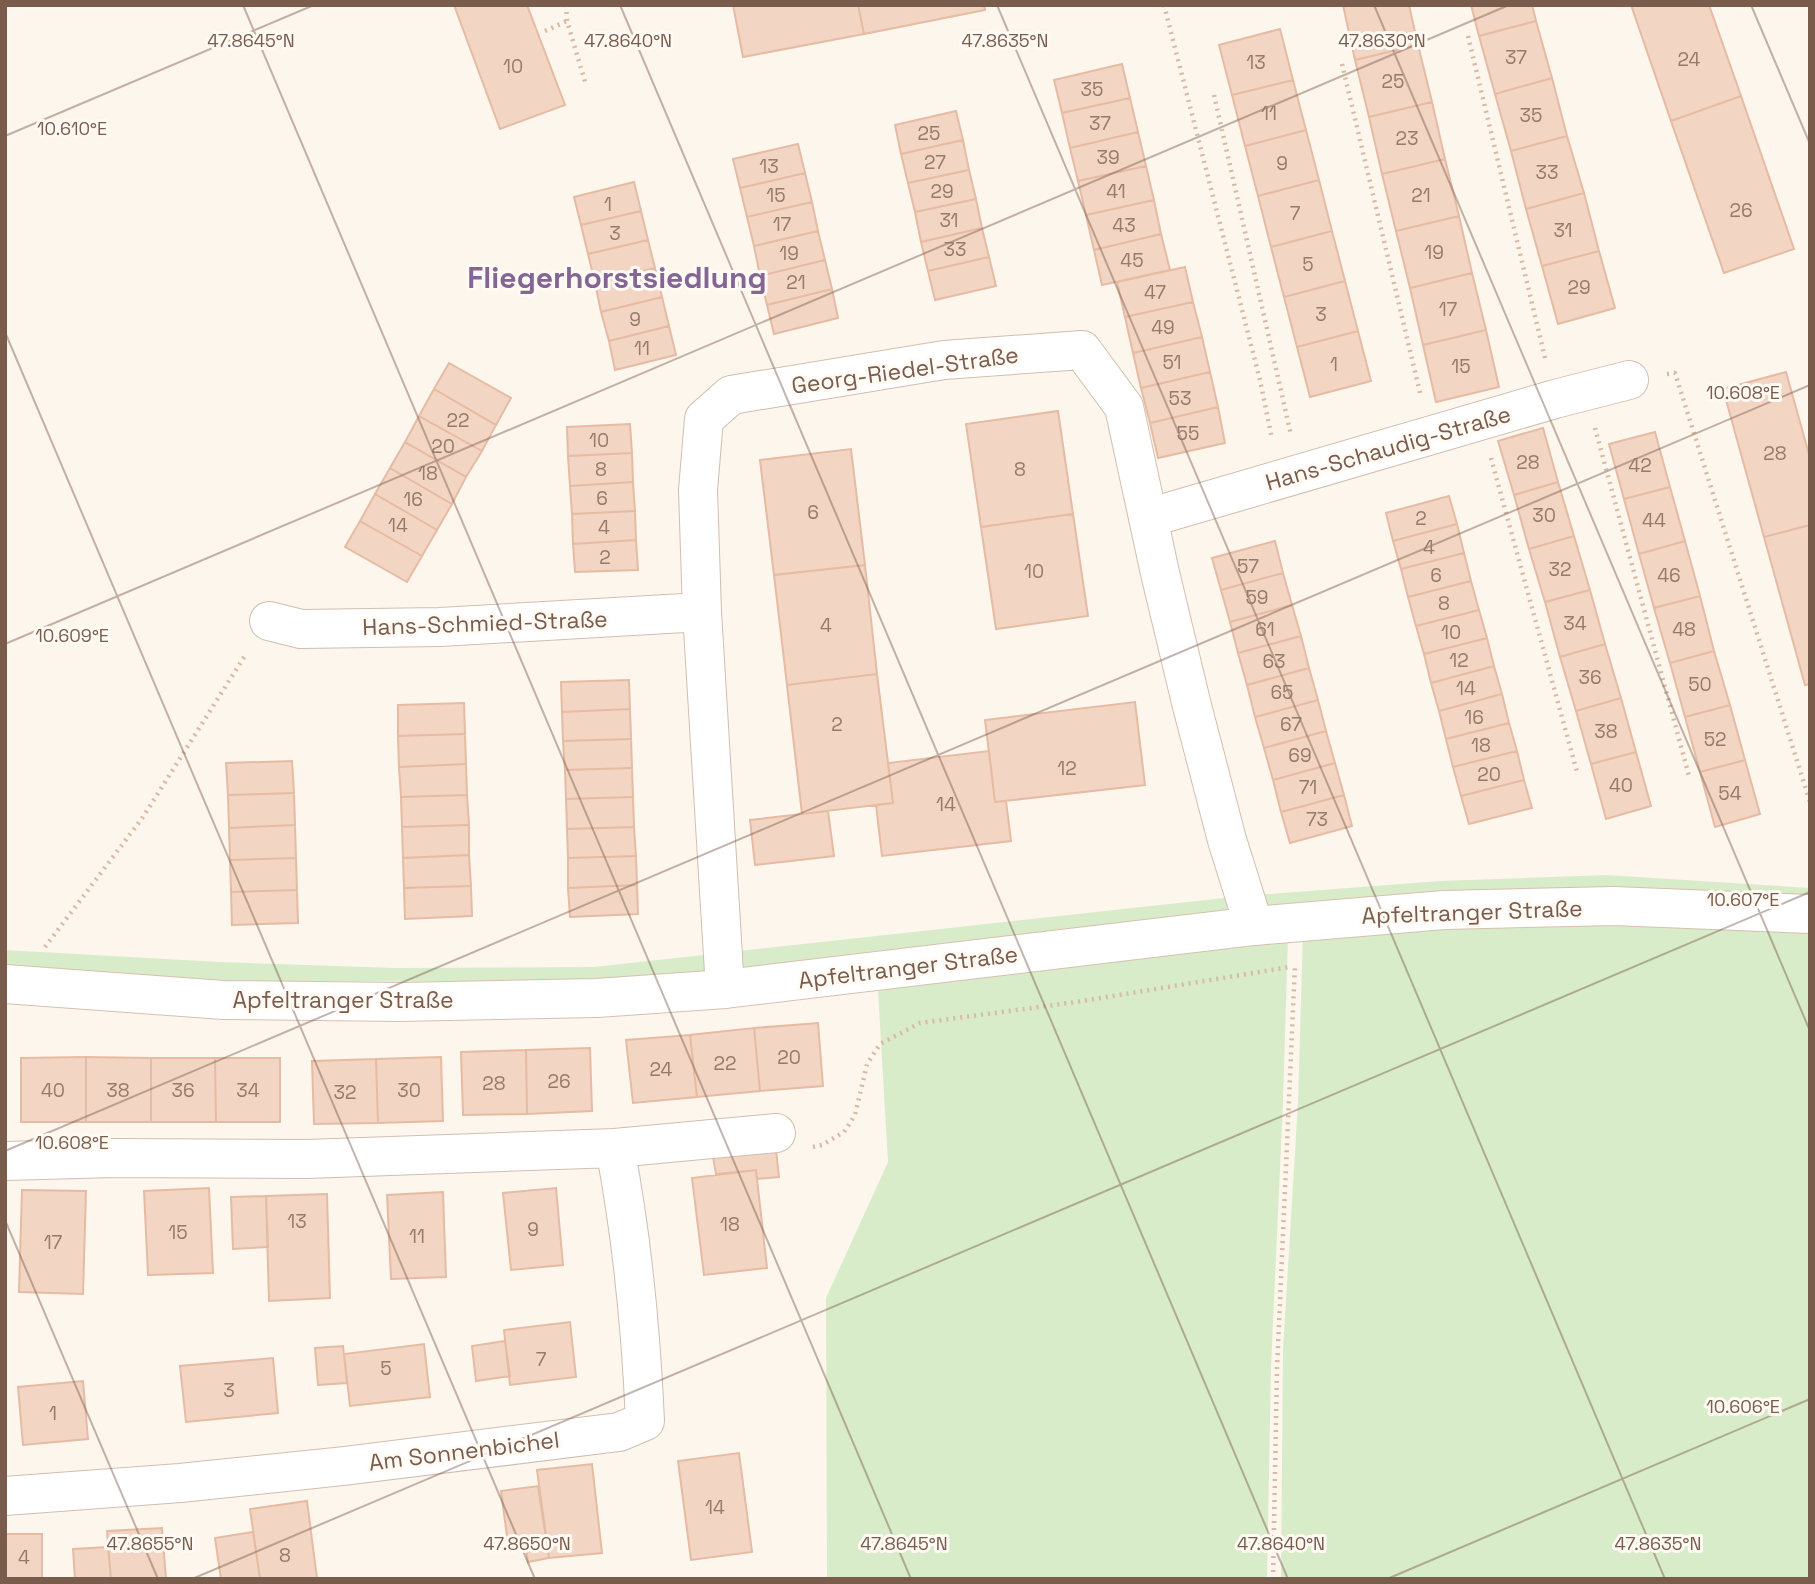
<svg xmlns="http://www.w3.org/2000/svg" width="1815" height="1584" font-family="'Space Grotesk',sans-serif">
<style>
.green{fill:#d8ecc9}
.building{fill:#f3d5c3;stroke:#e6bba3;stroke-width:2}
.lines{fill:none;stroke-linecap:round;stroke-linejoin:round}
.street-casing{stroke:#d1beb0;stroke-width:40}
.secondary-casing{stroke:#d6c0b0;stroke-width:40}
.path{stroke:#d9b8a5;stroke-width:4.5;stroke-dasharray:2 5;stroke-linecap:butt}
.street{stroke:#fff;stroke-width:38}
.secondary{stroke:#fff;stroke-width:38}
.ticks{fill:none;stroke:#7a5c4d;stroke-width:2;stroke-opacity:0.45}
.labels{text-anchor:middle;stroke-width:6;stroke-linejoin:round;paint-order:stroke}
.number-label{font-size:19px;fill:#987a6a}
.street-label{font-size:23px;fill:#7a5c4d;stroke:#fffaf3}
.district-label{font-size:30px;font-weight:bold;fill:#846695;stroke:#fffaf3}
.ticks-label{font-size:18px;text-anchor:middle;fill:#7a5c4d;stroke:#fffaf3;stroke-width:6;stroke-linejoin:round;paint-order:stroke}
</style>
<rect width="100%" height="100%" fill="#fdf6ec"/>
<path class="green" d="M1606,875L1810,888V902L731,970L594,982L222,981L5,969V950L219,962L394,968L594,967L1242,896L1440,881Z
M1615,918L1810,930V1579H1281L1283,1350L1298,1102L1303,934Z
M1288,936L1283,1102L1271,1367L1267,1579H827L826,1298L888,1162L878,990Z"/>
<path class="building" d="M454,5H527L565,105L500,129Z
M733,5H858L864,34L743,57Z
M858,5H984L985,10L864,34Z
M1343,5H1409L1418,45L1355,60Z
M1471,5H1532L1536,21L1479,36Z
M1631,5H1709L1741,96L1671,121Z
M1536,21L1552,78L1495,94L1479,36Z
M1280,29L1293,80L1232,95L1219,45Z
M1418,45L1432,102L1369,117L1355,60Z
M1122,64L1130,98L1062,113L1054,80Z
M1552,78L1567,136L1511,151L1495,94Z
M1293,80L1306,130L1245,146L1232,95Z
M1741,96L1794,249L1724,273L1671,121Z
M1130,98L1138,132L1070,148L1062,113Z
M1432,102L1445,159L1382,174L1369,117Z
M956,111L963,140L901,154L895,125Z
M1306,130L1319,180L1258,196L1245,146Z
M1138,132L1146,166L1078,181L1070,148Z
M1567,136L1584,193L1526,209L1511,151Z
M963,140L969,170L908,183L901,154Z
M798,144L805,173L740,188L733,159Z
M1445,159L1459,216L1396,231L1382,174Z
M1146,166L1154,200L1086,215L1078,181Z
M969,170L976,199L915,212L908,183Z
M805,173L812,202L747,217L740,188Z
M1319,180L1332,231L1271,247L1258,196Z
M634,182L641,211L581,225L574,197Z
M1584,193L1599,251L1542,266L1526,209Z
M976,199L982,228L921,242L915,212Z
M1154,200L1161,234L1094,250L1086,215Z
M812,202L818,231L754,246L747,217Z
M641,211L648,240L588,254L581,225Z
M1459,216L1472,273L1410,288L1396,231Z
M982,228L989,257L928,271L921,242Z
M818,231L825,260L760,276L754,246Z
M1332,231L1345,281L1284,297L1271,247Z
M1161,234L1170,270L1102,285L1094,250Z
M648,240L655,268L595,283L588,254Z
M1599,251L1615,308L1558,324L1542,266Z
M989,257L996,286L935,300L928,271Z
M825,260L832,289L767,305L760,276Z
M1185,267L1193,302L1125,317L1117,282Z
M655,268L662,297L601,312L595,283Z
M1472,273L1486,330L1423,345L1410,288Z
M1345,281L1358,331L1297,347L1284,297Z
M832,289L838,318L774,334L767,305Z
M662,297L669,326L609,341L601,312Z
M1193,302L1202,337L1133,353L1125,317Z
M669,326L676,355L615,370L609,341Z
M1486,330L1499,387L1436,402L1423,345Z
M1358,331L1371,381L1310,397L1297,347Z
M1202,337L1210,372L1141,388L1133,353Z
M449,363L511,398L496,425L434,389Z
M1210,372L1218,407L1150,423L1141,388Z
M1786,372L1810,458V525L1764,537L1723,389Z
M434,389L496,425L482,451L419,416Z
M1218,407L1225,443L1158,458L1150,423Z
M1058,411L1073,514L981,527L966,424Z
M419,416L482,451L466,477L405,442Z
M630,424L632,453L568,456L567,427Z
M1543,428L1558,482L1514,495L1498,441Z
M1655,432L1670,487L1624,499L1609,444Z
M405,442L466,477L452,504L390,468Z
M851,449L865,565L774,575L760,460Z
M632,453L633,482L570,486L568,456Z
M390,468L452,504L437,530L375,494Z
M633,482L635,511L572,514L570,486Z
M1558,482L1574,536L1529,549L1514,495Z
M1670,487L1685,541L1639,554L1624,499Z
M375,494L437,530L422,556L360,521Z
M1449,496L1457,524L1393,541L1386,513Z
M635,511L636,540L573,544L572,514Z
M1073,514L1088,616L996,629L981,527Z
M360,521L422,556L407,582L345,547Z
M1457,524L1464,553L1401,569L1393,541Z
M1810,525V684L1805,685L1764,537Z
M1574,536L1590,590L1545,602L1529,549Z
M636,540L638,570L575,572L573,544Z
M1275,541L1283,573L1221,590L1212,558Z
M1685,541L1700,596L1654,608L1639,554Z
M1464,553L1471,581L1408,597L1401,569Z
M865,565L877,674L787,685L774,575Z
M1283,573L1292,605L1230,622L1221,590Z
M1471,581L1479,610L1416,626L1408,597Z
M1590,590L1605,644L1560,657L1545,602Z
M1700,596L1714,651L1670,663L1654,608Z
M1292,605L1301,636L1238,653L1230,622Z
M1479,610L1487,638L1424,654L1416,626Z
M1301,636L1309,668L1247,685L1238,653Z
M1487,638L1494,666L1431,683L1424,654Z
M1605,644L1621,698L1576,711L1560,657Z
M1714,651L1730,705L1685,717L1670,663Z
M1494,666L1502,694L1439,711L1431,683Z
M1309,668L1318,700L1255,717L1247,685Z
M877,674L893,803L802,814L787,685Z
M629,680L630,709L562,712L561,682Z
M1502,694L1509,723L1446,739L1439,711Z
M1621,698L1636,752L1591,764L1576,711Z
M1318,700L1326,731L1264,748L1255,717Z
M1135,702L1145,785L995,802L985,720Z
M464,703L465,734L398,736V705Z
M1730,705L1745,760L1700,772L1685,717Z
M630,709L631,739L563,741L562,712Z
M1509,723L1517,751L1453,767L1446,739Z
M1326,731L1335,763L1273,780L1264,748Z
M465,734L466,764L399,767L398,736Z
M631,739L632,768L565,770L563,741Z
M989,751L995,802L1006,801L1011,841L882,856L876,805L893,803L888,763Z
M1517,751L1524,780L1461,796L1453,767Z
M1636,752L1651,806L1606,819L1591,764Z
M1745,760L1760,814L1715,827L1700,772Z
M292,761L294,793L228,795L226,763Z
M1335,763L1344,795L1281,812L1273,780Z
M466,764L467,795L401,797L399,767Z
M632,768L633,797L566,799L565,770Z
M1524,780L1532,808L1469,824L1461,796Z
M294,793L295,825L229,828L228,795Z
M467,795L469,825L402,827L401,797Z
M1344,795L1352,826L1290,843L1281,812Z
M633,797L634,827L567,829L566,799Z
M828,811L834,856L755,865L750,820Z
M295,825L296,858L230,860L229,828Z
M469,825V855L403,858L402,827Z
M634,827L636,856L568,858L567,829Z
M469,855L471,886L404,888L403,858Z
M636,856L637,885L568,888V858Z
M296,858L297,890L231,892L230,860Z
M637,885L638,914L570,917L568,888Z
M471,886L472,916L405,919L404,888Z
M297,890L298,923L232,925L231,892Z
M818,1023L823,1086L760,1091L754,1028Z
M754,1028L760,1091L697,1097L690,1035Z
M690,1035L697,1097L633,1103L626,1040Z
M590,1048L592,1111L527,1114L526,1050Z
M526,1050L527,1114L463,1115L461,1052Z
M86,1057L151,1058V1122H86Z
M86,1057V1122H21V1058Z
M441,1057L443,1121L378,1123L376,1059Z
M151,1058H215L216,1122H151Z
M215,1058H280V1122H216Z
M376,1059L378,1123L314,1124L312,1061Z
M776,1150L779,1177L757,1179L756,1170L716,1174L713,1157Z
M756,1170L767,1268L704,1275L692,1178Z
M209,1188L213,1273L148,1275L144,1191Z
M556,1188L563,1265L511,1270L503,1193Z
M22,1190L86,1191L83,1294L19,1292Z
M443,1192L446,1277L391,1279L387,1195Z
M327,1194L330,1298L269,1301L266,1196Z
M266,1196L268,1247L233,1249L231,1197Z
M570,1322L576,1377L510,1385L504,1330Z
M505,1341L510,1376L476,1381L472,1346Z
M424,1344L430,1397L350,1406L344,1354Z
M343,1346L347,1383L318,1385L315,1348Z
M273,1358L278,1413L186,1422L180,1366Z
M83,1381L88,1439L23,1445L18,1387Z
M739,1453L752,1552L691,1560L678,1461Z
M592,1464L602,1553L549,1558L537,1470Z
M538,1486L549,1558L528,1562L525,1542L508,1544L501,1491Z
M307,1501L317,1578L260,1579L250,1509Z
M162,1528L166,1579H111L107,1531Z
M253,1532L260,1578L221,1579L215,1538Z
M5,1534H42V1579H5Z
M108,1547L111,1579H75L73,1549Z"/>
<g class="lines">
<defs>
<path id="street" d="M1148,518L1555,399L1629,380
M269,621L301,629L440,627L702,612
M725,989L702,612L698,490L704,419L731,395L944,360L1082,350L1124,407L1160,573L1192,706L1227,840L1254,926
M615,1148L776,1133
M5,1161L115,1158L307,1159L615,1148C632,1237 641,1330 645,1421L619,1432L344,1466L180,1483L5,1496"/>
<path id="secondary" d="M5,984L223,1000L400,1002L597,998L725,989L1254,926L1444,910L1614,906L1810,914"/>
</defs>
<use href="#street" class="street-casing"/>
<use href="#secondary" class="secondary-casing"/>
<path class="path" d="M566,5L567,21L586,85
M1164,5L1260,380L1272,439
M545,31L567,21
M1468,36L1546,362
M1342,64L1421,397
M1214,95L1291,435
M1667,374L1675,373L1810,802
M1595,428L1689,776
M1491,458L1577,772
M45,947L143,817L246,654
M813,1147L822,1145L844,1132L855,1115L867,1064L880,1044L920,1023L1076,1002L1290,967
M1273,1579L1277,1369L1295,964"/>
<use href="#street" class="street"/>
<use href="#secondary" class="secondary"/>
</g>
<path class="ticks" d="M243,5L911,1579M620,5L1288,1579M997,5L1665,1579M1374,5L1810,1031M1751,5L1810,144M5,136L314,5M5,332L535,1579M5,644L1509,5M5,1151L1810,385M5,1220L158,1579M192,1579L1810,892M1387,1579L1810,1399"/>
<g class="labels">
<g class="number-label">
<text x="1516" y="64">37</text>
<text x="1689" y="66">24</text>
<text x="1256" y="69">13</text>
<text x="513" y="73">10</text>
<text x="1393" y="88">25</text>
<text x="1092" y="96">35</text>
<text x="1269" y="120">11</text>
<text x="1531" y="122">35</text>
<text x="1100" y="130">37</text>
<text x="929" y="140">25</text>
<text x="1407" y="145">23</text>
<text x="1108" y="164">39</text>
<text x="935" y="169">27</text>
<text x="1282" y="170">9</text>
<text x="769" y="173">13</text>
<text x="1547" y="179">33</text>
<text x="942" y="198">29</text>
<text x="1116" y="198">41</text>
<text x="776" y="202">15</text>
<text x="1421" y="202">21</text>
<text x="608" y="211">1</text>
<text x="1741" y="217">26</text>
<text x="1295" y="220">7</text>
<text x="949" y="227">31</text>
<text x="782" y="231">17</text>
<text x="1124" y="232">43</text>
<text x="1563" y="237">31</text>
<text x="615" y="240">3</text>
<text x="955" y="256">33</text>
<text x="1434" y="259">19</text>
<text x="789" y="260">19</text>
<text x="1132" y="267">45</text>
<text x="1308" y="271">5</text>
<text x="796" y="289">21</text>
<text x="1579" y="294">29</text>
<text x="1155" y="299">47</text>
<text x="1448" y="316">17</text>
<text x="1321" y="321">3</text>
<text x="635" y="326">9</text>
<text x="1163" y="334">49</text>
<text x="642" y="355">11</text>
<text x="1172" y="369">51</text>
<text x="1334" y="371">1</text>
<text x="1461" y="373">15</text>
<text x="1180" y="405">53</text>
<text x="458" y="427">22</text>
<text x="1188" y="440">55</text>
<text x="599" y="447">10</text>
<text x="443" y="453">20</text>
<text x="1775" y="460">28</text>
<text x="1528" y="469">28</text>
<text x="1640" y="472">42</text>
<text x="601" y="476">8</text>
<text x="1020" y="476">8</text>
<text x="428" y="480">18</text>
<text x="602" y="505">6</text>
<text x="413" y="506">16</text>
<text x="813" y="519">6</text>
<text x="1544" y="522">30</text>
<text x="1421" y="525">2</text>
<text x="1654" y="527">44</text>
<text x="398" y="532">14</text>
<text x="604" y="534">4</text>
<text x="1429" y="554">4</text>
<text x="605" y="564">2</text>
<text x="1248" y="573">57</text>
<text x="1560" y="576">32</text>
<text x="1034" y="578">10</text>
<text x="1436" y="582">6</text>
<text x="1669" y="582">46</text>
<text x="1257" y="604">59</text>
<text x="1444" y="610">8</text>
<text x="1575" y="630">34</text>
<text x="826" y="632">4</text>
<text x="1265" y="636">61</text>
<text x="1684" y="636">48</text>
<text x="1451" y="639">10</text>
<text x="1459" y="667">12</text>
<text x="1274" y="668">63</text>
<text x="1590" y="684">36</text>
<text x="1700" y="691">50</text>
<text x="1466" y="695">14</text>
<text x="1282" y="699">65</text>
<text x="1474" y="724">16</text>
<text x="837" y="731">2</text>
<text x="1291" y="731">67</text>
<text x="1606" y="738">38</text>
<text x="1715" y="746">52</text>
<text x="1481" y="752">18</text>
<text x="1300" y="762">69</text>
<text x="1067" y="775">12</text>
<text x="1489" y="781">20</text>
<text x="1621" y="792">40</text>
<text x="1308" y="794">71</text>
<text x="1730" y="800">54</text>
<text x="946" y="811">14</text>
<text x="1317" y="826">73</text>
<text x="789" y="1064">20</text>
<text x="725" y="1070">22</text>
<text x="661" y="1076">24</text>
<text x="559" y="1088">26</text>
<text x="494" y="1090">28</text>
<text x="53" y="1097">40</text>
<text x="118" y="1097">38</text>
<text x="183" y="1097">36</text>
<text x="248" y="1097">34</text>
<text x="409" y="1097">30</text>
<text x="345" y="1099">32</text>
<text x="297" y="1228">13</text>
<text x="730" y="1231">18</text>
<text x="533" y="1236">9</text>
<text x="178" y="1239">15</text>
<text x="417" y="1243">11</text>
<text x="53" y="1249">17</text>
<text x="541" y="1366">7</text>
<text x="386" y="1375">5</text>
<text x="229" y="1397">3</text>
<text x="53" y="1420">1</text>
<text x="715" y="1514">14</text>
<text x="285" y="1562">8</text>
<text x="24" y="1564">4</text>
</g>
<g class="street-label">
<text transform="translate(905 370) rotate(-8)" y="8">Georg-Riedel-Straße</text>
<text transform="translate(1388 448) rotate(-16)" y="8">Hans-Schaudig-Straße</text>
<text transform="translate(485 623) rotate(-2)" y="8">Hans-Schmied-Straße</text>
<text transform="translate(1472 912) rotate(-2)" y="8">Apfeltranger Straße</text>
<text transform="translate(908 967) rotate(-7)" y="8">Apfeltranger Straße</text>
<text x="343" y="1008">Apfeltranger Straße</text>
<text transform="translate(464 1451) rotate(-7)" y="8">Am Sonnenbichel</text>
</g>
<g class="district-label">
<text x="617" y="288">Fliegerhorstsiedlung</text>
</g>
</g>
<g class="ticks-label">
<text x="251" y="47">47.8645°N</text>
<text x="628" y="47">47.8640°N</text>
<text x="1005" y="47">47.8635°N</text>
<text x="1382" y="47">47.8630°N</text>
<text x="72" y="135">10.610°E</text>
<text x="1743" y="399">10.608°E</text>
<text x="72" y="642">10.609°E</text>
<text x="1743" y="906">10.607°E</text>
<text x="72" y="1149">10.608°E</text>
<text x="1743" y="1413">10.606°E</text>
<text x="150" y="1550">47.8655°N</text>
<text x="527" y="1550">47.8650°N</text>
<text x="904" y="1550">47.8645°N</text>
<text x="1281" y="1550">47.8640°N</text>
<text x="1658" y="1550">47.8635°N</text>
</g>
<rect width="1815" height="1584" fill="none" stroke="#7a5c4d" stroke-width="14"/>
</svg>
